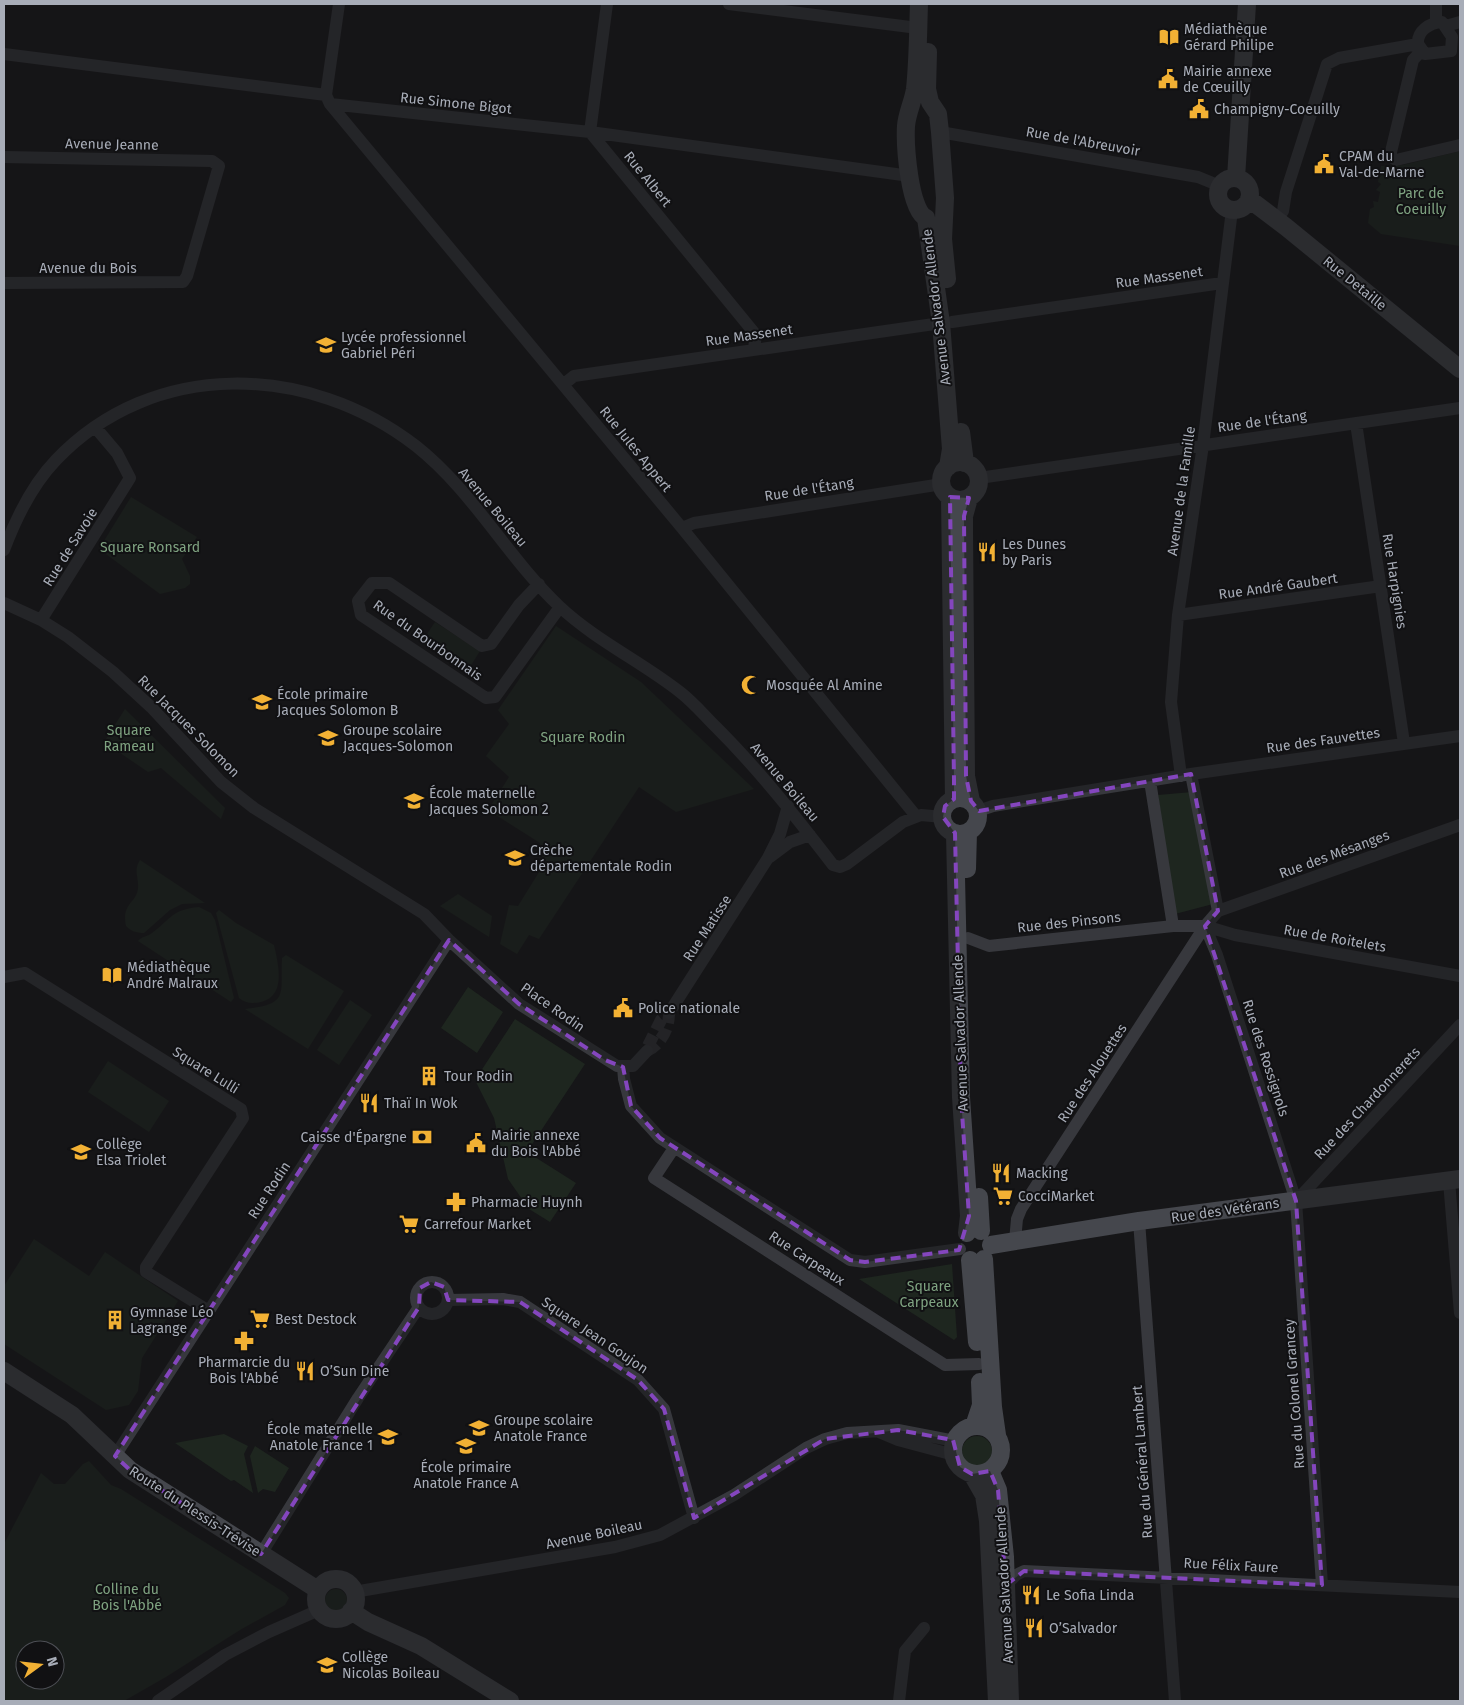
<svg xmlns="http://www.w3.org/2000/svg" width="1464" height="1705" font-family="'Fira Sans',sans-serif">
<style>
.green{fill:#1e261f;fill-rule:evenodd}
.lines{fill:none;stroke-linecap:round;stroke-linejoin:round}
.street-tunnel{stroke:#333438;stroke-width:12;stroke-dasharray:12 6;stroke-linecap:butt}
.street{stroke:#37383d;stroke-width:12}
.secondary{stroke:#45474d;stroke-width:18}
.marked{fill:none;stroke:#8446be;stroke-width:4;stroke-dasharray:10 6;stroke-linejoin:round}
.labels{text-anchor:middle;stroke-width:4;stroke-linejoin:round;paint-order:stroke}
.poi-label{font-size:14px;fill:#a8adb8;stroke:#111113;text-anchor:start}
.street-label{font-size:14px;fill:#a8adb8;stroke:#111113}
.park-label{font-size:14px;fill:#7fa381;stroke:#111113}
</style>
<rect width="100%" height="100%" fill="#161618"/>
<path class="green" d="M1460,151V246L1381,234L1368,223L1370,209L1374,207L1373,201L1378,202L1380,192L1376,190L1381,184L1378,182L1381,166L1403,165Z
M131,497L197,537L182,559L190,576V584L185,588L160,594L99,549Z
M435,622L480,651L470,667L425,637Z
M556,626L641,682L754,789L676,812L639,787L539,939L529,935L517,954L500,944L509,905L518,906L544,864L540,843L488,810L509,777L486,756L509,724L498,710Z
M125,709L225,808L221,819L161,768L148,772L104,742Z
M1192,792L1213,904L1175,914L1158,795Z
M140,860L205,903L182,904L170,910L144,933C136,933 131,931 126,926C121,903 137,903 138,888C139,877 133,871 140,860Z
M458,894L492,916L489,937L440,906Z
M199,907L211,913L215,920L234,998L231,1002L138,941C142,936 147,937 152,933C172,918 171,910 199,907Z
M219,910L236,923L274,945C278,963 287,996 261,1002C252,1004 245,1003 239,998L216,913Z
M286,955L344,991L308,1049L245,1009C290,1004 280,994 282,958Z
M468,987L503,1012L477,1053L441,1028Z
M350,1000L372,1015L339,1065L317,1050Z
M515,1019L585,1064L527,1152L576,1183L550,1222L529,1209L508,1179L494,1118L475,1080Z
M108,1061L169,1101L149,1132L88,1092Z
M34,1239L89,1276L105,1252L178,1301L142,1358L138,1391L129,1405L106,1410L4,1344V1286Z
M952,1264L957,1337L954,1340L859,1279Z
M224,1434L248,1446L244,1454L253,1493L234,1480L231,1481L175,1443Z
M962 1451a15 15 0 1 1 30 0a15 15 0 1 1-30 0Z
M255,1446L289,1468L275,1492L263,1489L258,1493L250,1456Z
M89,1461L111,1485L121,1489L285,1593L289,1598L285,1605L240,1630L166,1677L124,1701H4V1544L41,1473L54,1484H65L83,1464ZM25,1650H55V1680H25Z
M325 1600a11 11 0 1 1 22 0a11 11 0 1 1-22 0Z"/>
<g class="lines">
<path class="street-tunnel" d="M648,1046L661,1020L669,1013
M647,1051C661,1044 669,1029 669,1013"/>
<path class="street" d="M607,4L590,132L756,335L754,348
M729,4L918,28
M1442,22L1452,37L1451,51L1425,54L1418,44C1417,31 1429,23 1442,22Z
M1436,23V4
M1446,26L1460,22
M1422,50L1413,60L1390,156L1396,160L1460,145
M4,54L326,95
M326,95L330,104L682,528L916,816
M326,95L339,4
M330,104L590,132L910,176
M940,132L1198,177L1220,186
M4,157L212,161L219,166L187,276L183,282L4,283
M1277,220L1283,211L1286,192L1327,64L1339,58L1418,44
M952,322L1222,283
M564,384L574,376L941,323
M1356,423L1404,743
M979,478L1460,408
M682,528L694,523L942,484
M4,550C16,518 32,485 56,460C153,358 309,363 416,446C473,491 507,557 559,606C595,640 642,662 680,692C693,702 704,715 716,727C759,770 796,817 833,865L840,867L847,864L903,822L921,815L943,817
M539,584L519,605L491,644L482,646L389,583H372L358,601L361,615L486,698L495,697L560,607
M4,603L41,620L68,637L113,672L151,707L221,782L254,808L424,914L449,940L519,1004L617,1066H633L647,1051
M1178,615L1381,586
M41,620L130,478L117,453L95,427
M1191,774L1218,911
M1181,776L1171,702L1178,615L1203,445L1232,210
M1150,781L1173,926
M978,811L993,806L1191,774L1460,736
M770,857L790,842L810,835
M1205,926L1217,955L1296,1201L1322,1585
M1205,926L1235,935L1460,976
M968,938L989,946L1173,926H1205L1218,911L1460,825
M4,977L25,973L241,1109L243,1118L146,1267V1272L209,1311
M669,1013L768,858L780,834L788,806
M623,1067L624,1079L631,1106L660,1138L850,1260L865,1262L960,1249
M674,1148L654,1178L945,1365L979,1364
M1449,1181L1460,1313
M1296,1201L1460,1025
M1139,1221L1175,1701
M1015,1241L1017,1219L1021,1209L1205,926
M416 1298a16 16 0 1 1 32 0a16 16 0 1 1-32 0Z
M448,1300L503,1299L520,1302L638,1380L664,1409L694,1518
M879,1432L898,1440L954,1455
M115,1456L449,940
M261,1554L358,1398L419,1307
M1006,1585L1016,1575L1024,1571L1460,1592
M354,1592L615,1547L660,1535L734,1495L806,1448L825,1439L847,1433L898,1430L955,1441
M158,1701L225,1655L269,1632L319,1610
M899,1701L905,1651L924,1628"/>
<path class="secondary" d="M919,4C918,32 918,61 915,89C913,102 907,113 906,126C905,144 909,210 926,218L941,323L951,449L948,467
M928,52L927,89L930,102L938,114L940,132L945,198L943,239L947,279
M1236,178L1247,4
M1218 194a16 16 0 1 1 32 0a16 16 0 1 1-32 0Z
M1249,199L1286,227L1460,369
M961,432L965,463
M941 481a19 19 0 1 1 38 0a19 19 0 1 1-38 0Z
M950,497L954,799
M969,498L964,516V532L966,776L971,801
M942 816a18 18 0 1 1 36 0a18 18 0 1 1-36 0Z
M955,833L961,1097L969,1216L967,1233
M967,869L968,832
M979,1197L981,1231
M991,1245L1139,1221L1460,1179
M984,1259L993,1407L997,1435
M970,1260L977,1342
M4,1371L72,1415L130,1470L318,1590
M953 1450a24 24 0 1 1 48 0a24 24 0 1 1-48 0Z
M974,1426L981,1405L980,1382
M990,1471L998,1490L1005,1557L1010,1701
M972,1474L984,1495L988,1521L997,1701
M316 1599a20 20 0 1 1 40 0a20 20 0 1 1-40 0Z
M351,1611L368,1622L421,1646L510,1701"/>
</g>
<path d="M0 0H1464V1705H0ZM950,497L969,498L964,516L966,776L971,801L979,811L1191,774L1218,911L1205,926L1296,1201L1322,1585L1024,1571L1006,1585L998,1490L990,1471L972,1474L960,1467L953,1440L898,1430L825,1439L694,1518L664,1409L638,1380L520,1302L448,1300L444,1287L431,1282L420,1288L419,1307L261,1554L130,1470L115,1456L449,940L519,1004L605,1060L623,1067L631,1106L660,1138L850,1260L865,1262L959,1250L969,1216L961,1097L955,833L943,817L945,806L954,799V780Z" fill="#161618" fill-opacity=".55" fill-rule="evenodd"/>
<path class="marked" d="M950,497L969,498L964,516L966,776L971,801L979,811L1191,774L1218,911L1205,926L1296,1201L1322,1585L1024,1571L1006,1585L998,1490L990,1471L972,1474L960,1467L953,1440L898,1430L825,1439L694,1518L664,1409L638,1380L520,1302L448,1300L444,1287L431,1282L420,1288L419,1307L261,1554L130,1470L115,1456L449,940L519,1004L605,1060L623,1067L631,1106L660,1138L850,1260L865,1262L959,1250L969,1216L961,1097L955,833L943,817L945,806L954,799V780Z"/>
<defs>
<symbol id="library-bare" viewBox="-9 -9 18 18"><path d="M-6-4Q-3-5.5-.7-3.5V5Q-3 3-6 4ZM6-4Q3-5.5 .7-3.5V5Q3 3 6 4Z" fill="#f2b134" stroke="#111113" stroke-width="2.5" paint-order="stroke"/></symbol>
<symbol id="civic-bare" viewBox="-9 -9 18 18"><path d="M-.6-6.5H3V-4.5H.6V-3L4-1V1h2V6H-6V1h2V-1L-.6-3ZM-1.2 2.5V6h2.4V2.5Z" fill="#f2b134" stroke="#111113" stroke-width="2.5" paint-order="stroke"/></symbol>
<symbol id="school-bare" viewBox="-9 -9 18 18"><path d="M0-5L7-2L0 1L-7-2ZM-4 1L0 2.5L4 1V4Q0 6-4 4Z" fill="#f2b134" stroke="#111113" stroke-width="2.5" paint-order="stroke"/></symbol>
<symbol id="restaurant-bare" viewBox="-9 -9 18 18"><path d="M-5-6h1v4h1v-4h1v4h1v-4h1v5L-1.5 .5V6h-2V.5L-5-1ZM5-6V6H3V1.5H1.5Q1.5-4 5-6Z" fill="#f2b134" stroke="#111113" stroke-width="2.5" paint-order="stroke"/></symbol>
<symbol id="mosque-bare" viewBox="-9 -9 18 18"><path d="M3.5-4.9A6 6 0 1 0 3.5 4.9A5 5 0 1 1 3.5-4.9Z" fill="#f2b134" stroke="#111113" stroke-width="2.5" paint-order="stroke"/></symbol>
<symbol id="building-bare" viewBox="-9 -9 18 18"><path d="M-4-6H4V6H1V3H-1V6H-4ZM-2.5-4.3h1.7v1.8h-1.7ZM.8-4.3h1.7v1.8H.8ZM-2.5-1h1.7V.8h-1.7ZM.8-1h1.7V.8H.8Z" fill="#f2b134" stroke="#111113" stroke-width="2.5" paint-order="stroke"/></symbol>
<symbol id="bank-bare" viewBox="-9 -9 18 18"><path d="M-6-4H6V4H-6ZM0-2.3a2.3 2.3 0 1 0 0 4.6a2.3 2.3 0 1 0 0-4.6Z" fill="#f2b134" stroke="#111113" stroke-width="2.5" paint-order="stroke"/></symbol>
<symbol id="supermarket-bare" viewBox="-9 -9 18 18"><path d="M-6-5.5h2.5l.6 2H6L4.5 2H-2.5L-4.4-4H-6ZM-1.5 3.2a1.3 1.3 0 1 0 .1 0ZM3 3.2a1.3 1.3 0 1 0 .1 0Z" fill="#f2b134" stroke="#111113" stroke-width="2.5" paint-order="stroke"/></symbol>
<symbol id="pharmacy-bare" viewBox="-9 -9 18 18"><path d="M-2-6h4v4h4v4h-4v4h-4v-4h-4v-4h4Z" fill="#f2b134" stroke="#111113" stroke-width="2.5" paint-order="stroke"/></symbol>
</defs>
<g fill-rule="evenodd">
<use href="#library-bare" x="1155" y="23" width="28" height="28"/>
<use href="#civic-bare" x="1154" y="65" width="28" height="28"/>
<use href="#civic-bare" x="1185" y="95" width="28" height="28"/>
<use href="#civic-bare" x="1310" y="150" width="28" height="28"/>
<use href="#school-bare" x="312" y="331" width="28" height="28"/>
<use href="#restaurant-bare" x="973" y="538" width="28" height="28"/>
<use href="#mosque-bare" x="737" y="671" width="28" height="28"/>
<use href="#school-bare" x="248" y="688" width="28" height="28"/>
<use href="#school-bare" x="314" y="724" width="28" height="28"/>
<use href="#school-bare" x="400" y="787" width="28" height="28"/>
<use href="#school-bare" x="501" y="844" width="28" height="28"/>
<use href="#library-bare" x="98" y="961" width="28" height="28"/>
<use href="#civic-bare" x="609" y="994" width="28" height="28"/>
<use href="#building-bare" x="415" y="1062" width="28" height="28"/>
<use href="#restaurant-bare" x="355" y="1089" width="28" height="28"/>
<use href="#bank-bare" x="408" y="1123" width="28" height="28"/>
<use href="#civic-bare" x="462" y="1129" width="28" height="28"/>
<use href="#school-bare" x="67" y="1138" width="28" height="28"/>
<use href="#restaurant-bare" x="987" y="1159" width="28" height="28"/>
<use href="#supermarket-bare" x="989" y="1182" width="28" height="28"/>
<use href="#pharmacy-bare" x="442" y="1188" width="28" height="28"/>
<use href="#supermarket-bare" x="395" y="1210" width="28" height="28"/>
<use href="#supermarket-bare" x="246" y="1305" width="28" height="28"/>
<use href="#building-bare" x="101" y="1306" width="28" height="28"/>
<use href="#pharmacy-bare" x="230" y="1327" width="28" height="28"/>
<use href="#restaurant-bare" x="291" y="1357" width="28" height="28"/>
<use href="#school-bare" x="465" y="1414" width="28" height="28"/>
<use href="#school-bare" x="374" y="1423" width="28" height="28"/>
<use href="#school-bare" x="452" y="1432" width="28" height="28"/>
<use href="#restaurant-bare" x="1017" y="1581" width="28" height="28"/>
<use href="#restaurant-bare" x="1020" y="1614" width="28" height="28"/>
<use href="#school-bare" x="313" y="1651" width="28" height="28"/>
</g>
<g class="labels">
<g class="poi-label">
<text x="1184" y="34">Médiathèque<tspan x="1184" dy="16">Gérard Philipe</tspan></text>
<text x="1183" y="76">Mairie annexe<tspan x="1183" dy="16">de Cœuilly</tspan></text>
<text x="1214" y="114">Champigny-Coeuilly</text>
<text x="1339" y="161">CPAM du<tspan x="1339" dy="16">Val-de-Marne</tspan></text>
<text x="341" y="342">Lycée professionnel<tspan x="341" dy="16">Gabriel Péri</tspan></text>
<text x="1002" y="549">Les Dunes<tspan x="1002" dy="16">by Paris</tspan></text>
<text x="766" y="690">Mosquée Al Amine</text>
<text x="277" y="699">École primaire<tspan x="277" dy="16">Jacques Solomon B</tspan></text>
<text x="343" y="735">Groupe scolaire<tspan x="343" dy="16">Jacques-Solomon</tspan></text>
<text x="429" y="798">École maternelle<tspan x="429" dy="16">Jacques Solomon 2</tspan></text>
<text x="530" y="855">Crèche<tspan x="530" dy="16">départementale Rodin</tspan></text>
<text x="127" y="972">Médiathèque<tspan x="127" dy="16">André Malraux</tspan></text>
<text x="638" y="1013">Police nationale</text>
<text x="444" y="1081">Tour Rodin</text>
<text x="384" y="1108">Thaï In Wok</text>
<text x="491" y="1140">Mairie annexe<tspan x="491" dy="16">du Bois l'Abbé</tspan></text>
<text x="407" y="1142" text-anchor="end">Caisse d'Épargne</text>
<text x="96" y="1149">Collège<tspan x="96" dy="16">Elsa Triolet</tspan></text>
<text x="1016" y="1178">Macking</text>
<text x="1018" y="1201">CocciMarket</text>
<text x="471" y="1207">Pharmacie Huynh</text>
<text x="424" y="1229">Carrefour Market</text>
<text x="130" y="1317">Gymnase Léo<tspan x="130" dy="16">Lagrange</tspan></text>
<text x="275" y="1324">Best Destock</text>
<text x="244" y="1367" text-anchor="middle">Pharmarcie du<tspan x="244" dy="16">Bois l'Abbé</tspan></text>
<text x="320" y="1376">O’Sun Dine</text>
<text x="494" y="1425">Groupe scolaire<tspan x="494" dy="16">Anatole France</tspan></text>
<text x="373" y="1434" text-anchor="end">École maternelle<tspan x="373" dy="16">Anatole France 1</tspan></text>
<text x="466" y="1472" text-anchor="middle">École primaire<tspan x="466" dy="16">Anatole France A</tspan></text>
<text x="1046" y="1600">Le Sofia Linda</text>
<text x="1049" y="1633">O’Salvador</text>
<text x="342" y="1662">Collège<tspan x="342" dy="16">Nicolas Boileau</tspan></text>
</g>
<g class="street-label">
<text transform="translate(456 103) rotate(6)" y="5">Rue Simone Bigot</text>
<text transform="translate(1083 141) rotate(10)" y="5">Rue de l'Abreuvoir</text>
<text transform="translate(112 144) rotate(1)" y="5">Avenue Jeanne</text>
<text transform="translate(648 179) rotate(51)" y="5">Rue Albert</text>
<text x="88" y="273">Avenue du Bois</text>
<text transform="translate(1159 277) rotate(-8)" y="5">Rue Massenet</text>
<text transform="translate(1355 283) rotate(39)" y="5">Rue Detaille</text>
<text transform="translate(936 307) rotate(-97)" y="5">Avenue Salvador Allende</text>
<text transform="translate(749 335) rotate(-8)" y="5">Rue Massenet</text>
<text transform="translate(1262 421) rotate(-8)" y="5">Rue de l'Étang</text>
<text transform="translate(636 449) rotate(51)" y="5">Rue Jules Appert</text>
<text transform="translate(809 489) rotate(-9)" y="5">Rue de l'Étang</text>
<text transform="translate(1181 491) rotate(-82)" y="5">Avenue de la Famille</text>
<text transform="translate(493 507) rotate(50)" y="5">Avenue Boileau</text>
<text transform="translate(70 547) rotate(-58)" y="5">Rue de Savoie</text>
<text transform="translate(1395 581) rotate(81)" y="5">Rue Harpignies</text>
<text transform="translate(1278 586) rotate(-8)" y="5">Rue André Gaubert</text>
<text transform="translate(428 640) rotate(35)" y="5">Rue du Bourbonnais</text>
<text transform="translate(189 726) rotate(45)" y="5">Rue Jacques Solomon</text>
<text transform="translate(1323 740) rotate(-8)" y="5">Rue des Fauvettes</text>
<text transform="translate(785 782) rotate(50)" y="5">Avenue Boileau</text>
<text transform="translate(1334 854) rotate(-20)" y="5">Rue des Mésanges</text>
<text transform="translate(1069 922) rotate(-6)" y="5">Rue des Pinsons</text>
<text transform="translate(707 928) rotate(-57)" y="5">Rue Matisse</text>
<text transform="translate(1335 938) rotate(10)" y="5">Rue de Roitelets</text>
<text transform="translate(553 1007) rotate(35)" y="5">Place Rodin</text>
<text transform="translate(960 1033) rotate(-92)" y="5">Avenue Salvador Allende</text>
<text transform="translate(1266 1058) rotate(72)" y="5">Rue des Rossignols</text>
<text transform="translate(206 1070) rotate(32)" y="5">Square Lulli</text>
<text transform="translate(1092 1073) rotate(-57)" y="5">Rue des Alouettes</text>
<text transform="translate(1367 1103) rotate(-47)" y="5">Rue des Chardonnerets</text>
<text transform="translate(269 1190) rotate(-57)" y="5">Rue Rodin</text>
<text transform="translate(1225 1210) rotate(-8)" y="5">Rue des Vétérans</text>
<text transform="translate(807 1258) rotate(33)" y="5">Rue Carpeaux</text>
<text transform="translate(595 1335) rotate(34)" y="5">Square Jean Goujon</text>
<text transform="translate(1294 1394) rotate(-94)" y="5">Rue du Colonel Grancey</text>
<text transform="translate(1142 1462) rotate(-94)" y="5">Rue du Général Lambert</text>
<text transform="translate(195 1511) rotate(33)" y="5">Route du Plessis-Trévise</text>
<text transform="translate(594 1534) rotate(-12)" y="5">Avenue Boileau</text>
<text transform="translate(1231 1565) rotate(3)" y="5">Rue Félix Faure</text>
<text transform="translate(1004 1585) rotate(-93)" y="5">Avenue Salvador Allende</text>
</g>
<g class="park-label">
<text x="1421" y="198">Parc de<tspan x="1421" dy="16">Coeuilly</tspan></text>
<text x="150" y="552">Square Ronsard</text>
<text x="129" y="735">Square<tspan x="129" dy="16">Rameau</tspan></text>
<text x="583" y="742">Square Rodin</text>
<text x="929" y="1291">Square<tspan x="929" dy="16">Carpeaux</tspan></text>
<text x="127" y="1594">Colline du<tspan x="127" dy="16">Bois l'Abbé</tspan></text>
</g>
</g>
<rect width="1464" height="1705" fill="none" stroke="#a8adb8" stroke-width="10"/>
<g transform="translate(40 1665) rotate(75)"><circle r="24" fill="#111113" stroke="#4d4f55"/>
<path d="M0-4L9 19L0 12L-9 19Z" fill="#f2b134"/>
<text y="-8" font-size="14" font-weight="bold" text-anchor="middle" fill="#a8adb8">N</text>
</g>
</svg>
